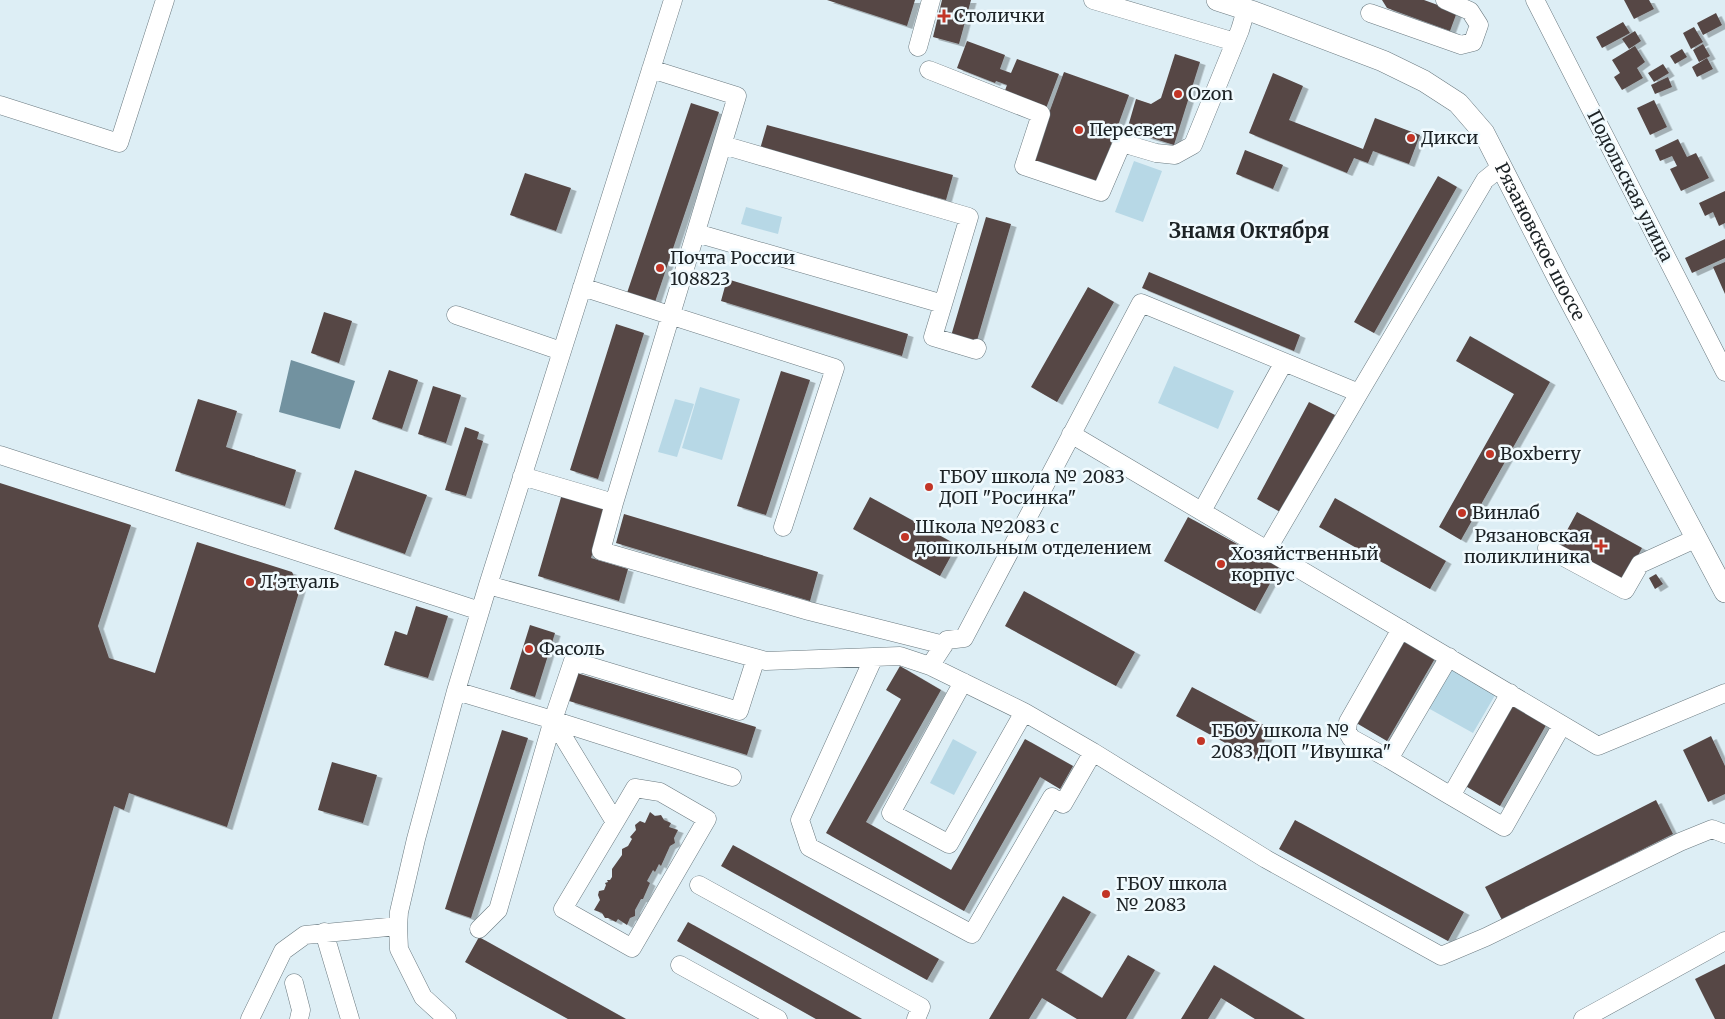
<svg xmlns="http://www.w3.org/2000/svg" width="1725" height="1019" font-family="Merriweather,serif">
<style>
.green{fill:#b7d8e6}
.water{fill:#7292a0}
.building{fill:#564745;filter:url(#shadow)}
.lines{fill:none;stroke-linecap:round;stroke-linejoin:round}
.minor-casing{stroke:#6b7a80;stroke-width:19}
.major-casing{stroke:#6b7a80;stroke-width:22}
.minor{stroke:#fff;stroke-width:18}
.major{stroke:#fff;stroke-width:21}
.poi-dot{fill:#c23526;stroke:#f0fafe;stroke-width:2}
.labels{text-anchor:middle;stroke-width:5;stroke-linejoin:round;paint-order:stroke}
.poi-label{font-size:18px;fill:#1c2225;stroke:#f0fafe;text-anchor:start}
.street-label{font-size:18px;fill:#1c2225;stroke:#f0fafe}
.quarter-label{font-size:20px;font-weight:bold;fill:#1c2225;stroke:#f0fafe}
</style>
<defs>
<filter id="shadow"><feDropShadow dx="5.5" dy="3" stdDeviation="0" flood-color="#0004"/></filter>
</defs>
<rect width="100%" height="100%" fill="#ddeef5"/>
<path class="green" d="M1134,161L1162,171L1143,222L1115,212Z
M746,207L782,217L778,234L741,224Z
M1174,366L1234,391L1218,429L1158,403Z
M700,387L740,399L722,460L682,448Z
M675,399L694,404L677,457L658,452Z
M1452,664L1498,690L1473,733L1428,708Z
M953,739L977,752L954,795L930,783Z"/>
<path class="water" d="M291,360L355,381L340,429L279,412Z"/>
<path class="building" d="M827,0H915L907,26Z
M942,0H971L959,44L933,37Z
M1382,0H1424L1457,12L1450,31L1387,8Z
M1624,0H1649L1654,9L1634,19Z
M1716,13L1722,25L1703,35L1697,23Z
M1623,22L1630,33L1602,48L1596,37Z
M1694,27L1703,42L1691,49L1683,33Z
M1635,31L1641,41L1629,49L1622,39Z
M967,41L1005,55L1000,69L1011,73L1017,59L1059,74L1045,111L1003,96L1007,85L996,81L995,83L957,68Z
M1703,44L1710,56L1699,62L1693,50Z
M1635,46L1645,62L1637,68L1643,78L1622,90L1614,77L1620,73L1612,60Z
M1682,49L1687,57L1675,64L1670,56Z
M1175,54L1200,62L1174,145L1127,130L1136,99L1151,104L1161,98Z
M1707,58L1713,69L1697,77L1692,67Z
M1663,64L1669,73L1654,82L1648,73Z
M1064,72L1129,95L1095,189L1030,165Z
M1273,73L1303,86L1289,120L1363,149L1375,118L1420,135L1409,164L1373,151L1368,163L1354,158L1347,173L1249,133Z
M1668,77L1672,87L1655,94L1651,85Z
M1654,100L1667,127L1650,135L1637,108Z
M691,103L719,112L655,302L627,293Z
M767,125L953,175L946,200L760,149Z
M1678,139L1687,157L1696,153L1709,178L1681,191L1670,169L1677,166L1672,156L1660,161L1655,150Z
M1245,150L1283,165L1273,189L1236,174Z
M525,173L571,188L556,231L510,215Z
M1438,176L1457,187L1374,333L1354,322Z
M1725,191V223L1719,226L1713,212L1705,216L1699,203Z
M986,217L1011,224L976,344L951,336Z
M1725,239V258L1692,273L1685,258Z
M1725,262V294L1713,267Z
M1149,272L1300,335L1294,351L1142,288Z
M727,279L908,334L902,356L721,301Z
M1088,287L1114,302L1057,402L1031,387Z
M324,312L352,321L339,363L311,353Z
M616,324L644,333L598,479L570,470Z
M1470,336L1550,382L1461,540L1439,527L1514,394L1456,361Z
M389,370L418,380L402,429L372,419Z
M781,371L810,380L766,515L737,506Z
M433,386L461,395L446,443L418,434Z
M198,399L237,411L226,447L296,470L285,506L175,471Z
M1309,402L1335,415L1282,513L1257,499Z
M465,427L479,432L477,439L483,441L466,496L445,490Z
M355,470L427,495L405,554L334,529Z
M0,483L131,525L98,626L109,658L155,673L197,542L292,572L300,589L227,827L129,793L124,810L114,806L52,1019H0Z
M562,494L606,507L591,558L628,569L619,601L538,576Z
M870,497L957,545L940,576L853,529Z
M1335,498L1446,561L1430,589L1319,527Z
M1577,512L1642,548L1624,581L1559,545Z
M624,514L818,572L810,601L616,543Z
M1188,517L1279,567L1255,611L1164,561Z
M1656,574L1663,584L1655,589L1649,578Z
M1024,591L1135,652L1116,686L1005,626Z
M416,606L448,616L428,678L384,665L395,631L407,635Z
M530,625L555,633L535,697L510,689Z
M1403,635L1437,655L1387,741L1353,721Z
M900,666L941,690L866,822L951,870L1025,739L1073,766L1060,789L1040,777L964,911L826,833L901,699L886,690Z
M577,673L756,727L747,755L569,701Z
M1192,687L1271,729L1255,759L1176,716Z
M1512,699L1549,720L1500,806L1462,784Z
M502,730L528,738L471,918L445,909Z
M1711,736L1725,766V794L1708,802L1683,750Z
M332,762L377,775L363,823L318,810Z
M1656,800L1673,834L1502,920L1485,887Z
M650,812L655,816L661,815L664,820L671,823L669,827L678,830L674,838L675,843L670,846L661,866L659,864L655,872L653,870L647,881L650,883L643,899H641L635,910V916L630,918L627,925L618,919L616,922L608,918H605L602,913L594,910L600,900L598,895L599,891L604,890L606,885L605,883L608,882L607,880H610L612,877V869L622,855V849L628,846L632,839L630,837L636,830L635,825L640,821L645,823Z
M1295,820L1464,912L1448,941L1279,849Z
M733,845L939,959L927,980L721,866Z
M1063,896L1091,912L1056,970L1102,998L1128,955L1155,970L1126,1019H1077L1042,998L1029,1019H989Z
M688,922L862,1019H816L677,941Z
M479,937L626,1019H568L465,962Z
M1725,964V1019H1715L1695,979Z
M1214,965L1305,1019H1255L1221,998L1208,1019H1181Z"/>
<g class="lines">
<defs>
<path id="minor" d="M1093,0L1235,42
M1535,0L1725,372
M1370,13L1461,45L1473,42L1479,25L1470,11L1445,0
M918,47L931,0
M929,70L1041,114L1024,166L1101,192L1122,143L1156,153L1175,155L1193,145L1240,30L1246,10
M0,105L119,143L165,0
M696,233L943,304L969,217L723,145
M582,287L835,368L783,527
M943,304L933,337L976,350L977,348
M456,315L561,351
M1071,434L1598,746L1725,693
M0,455L480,611
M522,476L614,503L737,96L651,69
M614,503L601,551L809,611L944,645
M1202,511L1284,362
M1547,548L1625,590L1640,564L1697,538
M1267,550L1359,393
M488,585L766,661L900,656L930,666L1024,712L1093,752L1266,859L1441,956L1486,937L1680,842L1712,829L1725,834
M1401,629L1348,722L1347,731L1351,738L1389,759L1449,657
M874,657L800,820L809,847L972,934L1052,797L1063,804L1093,752
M930,666L947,640L964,638L1141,303L1359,393L1485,180L1501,167
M963,682L891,813L949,844L1024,712
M456,691L553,720L732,777
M1510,693L1451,796L1504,827L1562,725
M1389,759L1451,796
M615,822L635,788L660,792L707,819L632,948L563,909L615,822L553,720L573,661L739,711L756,658
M699,885L921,1007L916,1019
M479,929L498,910L553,720
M324,932L350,1019
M680,965L778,1019
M294,983L301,1010L299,1019
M250,1019L283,951L305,935L398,926
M447,1019L423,997L399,949L398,926L399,912L416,839L456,691L488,585L673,0
M1583,1019L1725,941"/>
<g id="major">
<path id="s1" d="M1217,0L1254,12L1383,61L1424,81L1458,103L1484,133L1558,278L1725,592"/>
</g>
</defs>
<use href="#minor" class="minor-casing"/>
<use href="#major" class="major-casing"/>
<use href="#minor" class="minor"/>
<use href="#major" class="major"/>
</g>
<g class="poi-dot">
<path d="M941.5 8.5h5v5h5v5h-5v5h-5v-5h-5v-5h5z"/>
<circle cx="1178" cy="94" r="5"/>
<circle cx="1079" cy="130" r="5"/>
<circle cx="1411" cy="138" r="5"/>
<circle cx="660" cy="268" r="5"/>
<circle cx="1490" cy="454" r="5"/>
<circle cx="929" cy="487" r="5"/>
<circle cx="1462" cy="513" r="5"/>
<circle cx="905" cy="537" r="5"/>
<path d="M1598.5 538.5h5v5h5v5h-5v5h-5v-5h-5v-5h5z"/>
<circle cx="1221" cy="564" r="5"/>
<circle cx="250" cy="582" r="5"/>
<circle cx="529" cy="649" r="5"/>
<circle cx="1201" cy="741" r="5"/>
<circle cx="1106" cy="894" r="5"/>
</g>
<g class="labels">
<g class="poi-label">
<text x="954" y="22">Столички</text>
<text x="1188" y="100">Ozon</text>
<text x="1089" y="136">Пересвет</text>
<text x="1421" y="144">Дикси</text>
<text x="670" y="264">Почта России<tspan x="670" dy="21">108823</tspan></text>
<text x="1500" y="460">Boxberry</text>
<text x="939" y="483">ГБОУ школа № 2083<tspan x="939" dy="21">ДОП "Росинка"</tspan></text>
<text x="1472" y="519">Винлаб</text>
<text x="915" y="533">Школа №2083 с<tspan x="915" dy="21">дошкольным отделением</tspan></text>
<text x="1590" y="542" text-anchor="end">Рязановская<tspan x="1590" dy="21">поликлиника</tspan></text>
<text x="1231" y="560">Хозяйственный<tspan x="1231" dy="21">корпус</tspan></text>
<text x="260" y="588">Л'этуаль</text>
<text x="539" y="655">Фасоль</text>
<text x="1211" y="737">ГБОУ школа №<tspan x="1211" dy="21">2083 ДОП "Ивушка"</tspan></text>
<text x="1116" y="890">ГБОУ школа<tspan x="1116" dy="21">№ 2083</tspan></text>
</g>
<g class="street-label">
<text transform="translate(1630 186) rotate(63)" y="6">Подольская улица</text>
<text dy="6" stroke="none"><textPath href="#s1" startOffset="425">Рязановское шоссе</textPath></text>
</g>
<g class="quarter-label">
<text x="1249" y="238">Знамя Октября</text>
</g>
</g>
</svg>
